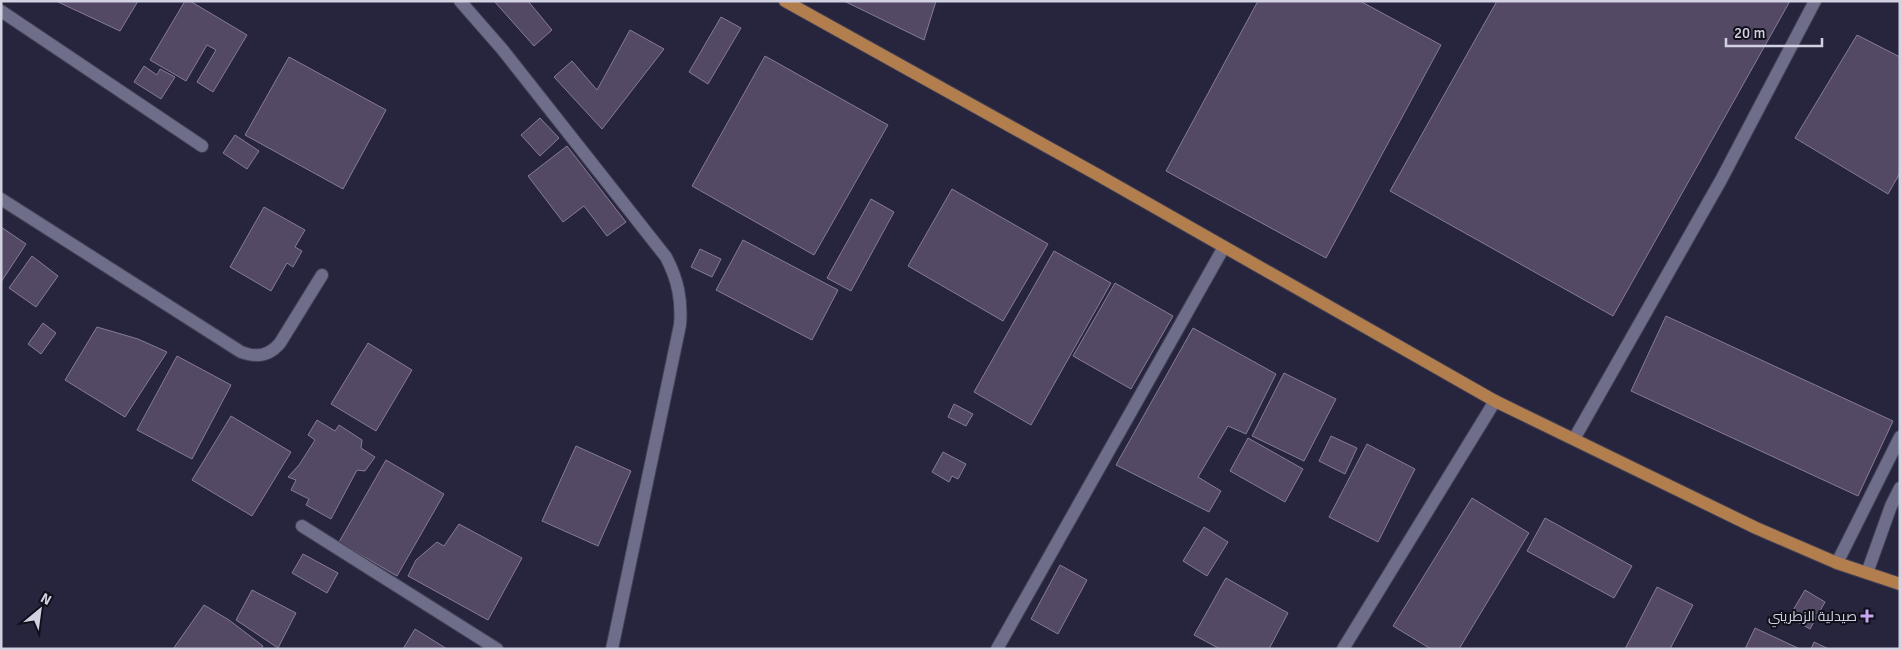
<svg xmlns="http://www.w3.org/2000/svg" width="1901" height="650" font-family="Signika,Cairo,sans-serif">
<style>
.building{fill:#544964;stroke:#867b98}
.lines{fill:none;stroke-linecap:round;stroke-linejoin:round}
.minor-casing{stroke:#424155;stroke-width:14}
.major-casing{stroke:#424155;stroke-width:14}
.minor{stroke:#6e6e8b;stroke-width:12}
.major{stroke:#b27e4d;stroke-width:12}
.poi-dot{fill:#c6a6f0;stroke:#10101b;stroke-width:2}
.labels{text-anchor:middle;stroke-width:4;stroke-linejoin:round;paint-order:stroke}
.poi-label{font-size:14px;fill:#d1d1e1;stroke:#10101b;text-anchor:end}
</style>
<rect width="100%" height="100%" fill="#27253e"/>
<path class="building" d="M56,1H138L120,31Z
M185,1H190L247,35L213,92L197,82L216,50L207,45L186,81L150,60Z
M494,1H528L552,30L534,46Z
M844,1H936L924,40Z
M1258,1H1360L1441,45L1326,258L1166,171Z
M1497,1H1790L1613,316L1390,191Z
M721,17L741,28L708,84L689,72Z
M630,30L664,49L602,129L554,77L572,61L597,90Z
M1857,35L1900,57V173L1888,194L1795,138Z
M765,56L888,125L814,255L692,186Z
M289,57L386,110L343,189L245,135Z
M144,66L157,75L160,69L175,77L161,99L134,82Z
M540,118L559,138L540,156L521,135Z
M235,135L259,151L247,169L223,153Z
M567,146L626,222L607,236L584,206L563,222L528,176Z
M952,189L1048,244L1003,321L908,266Z
M871,199L894,212L851,291L827,278Z
M264,207L305,230L295,247L302,251L293,267L287,263L271,291L230,267Z
M1,227L26,244L1,282Z
M743,240L838,290L812,340L716,290Z
M700,249L721,259L712,277L691,267Z
M1054,251L1111,283L1031,425L974,392Z
M32,256L58,276L36,307L9,288Z
M1115,283L1173,316L1131,389L1073,356Z
M1666,316L1893,421L1858,496L1631,391Z
M43,323L56,333L41,354L28,344Z
M97,327L138,339L167,352L125,417L65,380Z
M1193,328L1276,374L1246,434L1228,426L1198,477L1221,491L1209,512L1116,465Z
M368,343L412,370L376,431L331,404Z
M177,356L231,385L192,459L137,430Z
M1284,373L1336,399L1304,461L1252,436Z
M954,404L973,414L966,426L948,417Z
M231,416L291,452L252,516L192,480Z
M317,420L335,431L339,425L362,440L361,448L375,457L365,471L357,470L331,519L306,505L309,499L291,490L296,480L288,477L299,465L315,440L308,435Z
M1331,436L1357,448L1345,474L1319,461Z
M1248,438L1303,469L1285,502L1230,471Z
M1367,444L1415,469L1378,542L1329,517Z
M576,446L631,471L598,546L542,521Z
M943,452L966,464L958,479L952,476L949,482L932,472Z
M386,460L444,494L397,576L339,542Z
M1472,498L1529,533L1459,649H1431L1393,626Z
M1545,518L1632,566L1614,598L1527,551Z
M459,524L522,558L488,620L408,576L416,560L437,542L444,546Z
M1204,527L1228,542L1207,576L1183,561Z
M303,554L338,573L327,593L292,573Z
M1060,565L1087,580L1058,634L1031,619Z
M1226,578L1288,613L1269,649H1220L1194,635Z
M1657,587L1693,605L1670,649H1625Z
M252,590L296,613L278,648L236,620Z
M1805,590L1825,602L1810,629L1789,617Z
M204,605L229,620L263,646L261,649H173Z
M1755,628L1800,649H1745Z
M415,629L447,649H403Z
M1814,642L1829,649H1811Z"/>
<g class="lines">
<defs>
<path id="minor" d="M460,1L502,49L666,257C678,280 682,300 680,325L612,649
M1,11L202,146
M1,199L241,352C257,358 269,356 280,343L322,275
M1574,439L1721,180L1815,1
M302,526L497,649
M1837,563L1900,437
M1867,573L1891,506L1900,488
M997,649L1224,247
M1343,649L1495,401"/>
<path id="major" d="M785,1L1098,175L1495,401L1756,528L1837,563L1900,584"/>
</defs>
<use href="#minor" class="minor-casing"/>
<use href="#major" class="major-casing"/>
<use href="#minor" class="minor"/>
<use href="#major" class="major"/>
</g>
<path class="poi-dot" d="M1864.5 608.5h5v5h5v5h-5v5h-5v-5h-5v-5h5z"/>
<g class="labels">
<g class="poi-label">
<text x="1857" y="621">صيدلية الزطريني</text>
</g>
</g>
<rect width="1901" height="650" fill="none" stroke="#d1d1e1" stroke-width="5"/>
<g transform="translate(40 610) rotate(29)" stroke="#10101b" stroke-width="4" paint-order="stroke">
<path d="M0-4L9 19L0 12L-9 19Z" fill="#d1d1e1"/>
<text y="-8" font-size="14" font-weight="bold" text-anchor="middle" fill="#d1d1e1">N</text>
</g>
<path d="M1726 38v8h96v-8" fill="none" stroke="#d1d1e1" stroke-width="2.5"/>
<text x="1734" y="38" font-size="15" fill="#d1d1e1" stroke="#10101b" stroke-width="4" paint-order="stroke">20 m</text>
</svg>
